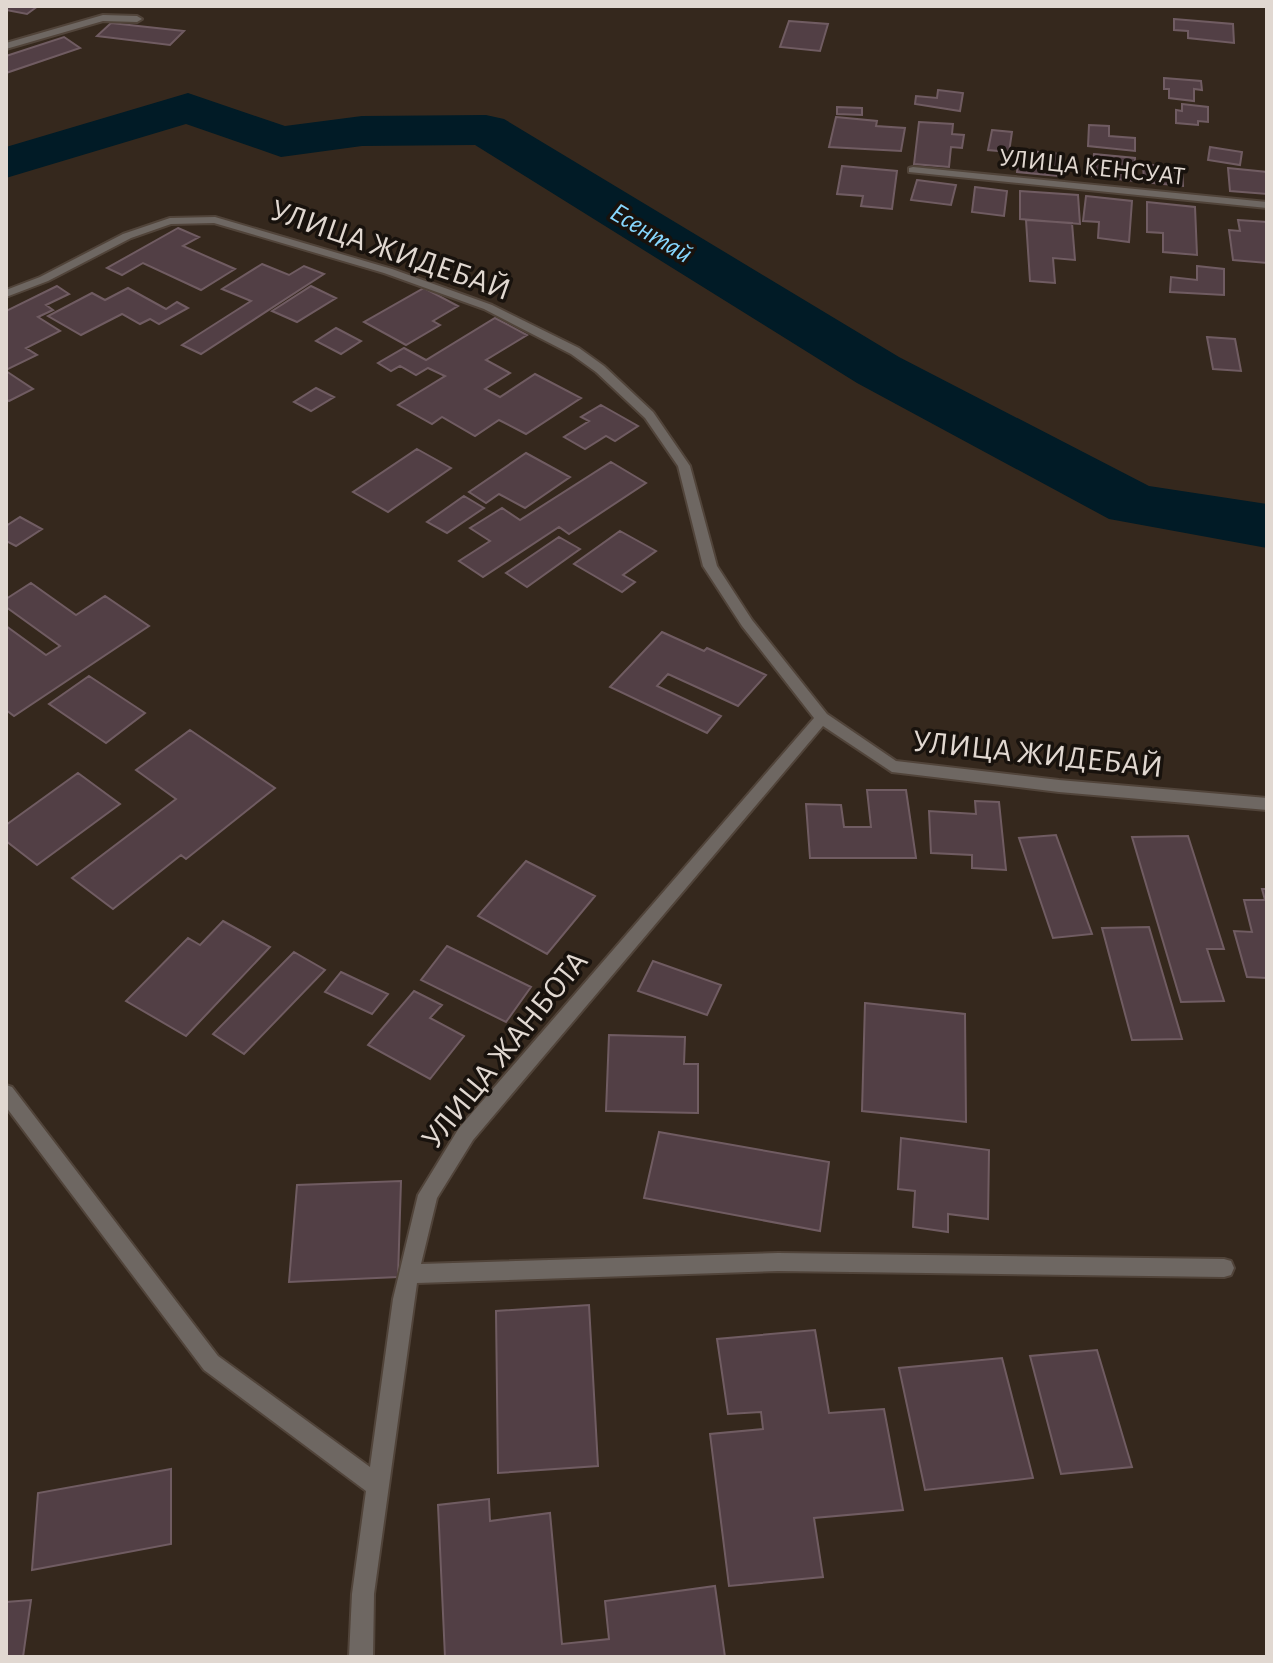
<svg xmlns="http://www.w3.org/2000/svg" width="1273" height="1663" font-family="'Alegreya Sans',sans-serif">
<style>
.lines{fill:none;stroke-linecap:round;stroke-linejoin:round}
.river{fill:#011b26;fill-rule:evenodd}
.building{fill:#523f45;stroke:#705c62;stroke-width:2}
.minor-casing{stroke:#51443a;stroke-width:4}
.minor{fill:#6e6762;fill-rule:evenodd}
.labels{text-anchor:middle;stroke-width:7;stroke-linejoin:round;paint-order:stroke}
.far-street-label{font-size:26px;fill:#e1d8d1;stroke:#18120d}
.far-water-label{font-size:28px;font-style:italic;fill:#87d7fe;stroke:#18120d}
.street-label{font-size:32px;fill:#e1d8d1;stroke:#18120d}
</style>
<rect width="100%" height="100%" fill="#35281d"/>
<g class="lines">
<path class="river" d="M188,93L285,126L362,116L486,115L504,119L899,357L1149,486L1267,504V548L1109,519L857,383L475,145L362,146L281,157L186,124L6,178V147Z"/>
</g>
<path class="building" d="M6,6H38L27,14L6,10Z
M1174,19L1233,24L1234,43L1188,38V31L1174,30Z
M789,21L828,24L820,51L780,47Z
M111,23L184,31L170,45L97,36Z
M64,37L80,48L6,73V56Z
M1164,78L1201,81L1202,90L1194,89V101L1169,98V89H1164Z
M938,90L963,93L960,111L915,104L916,96L937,98Z
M1182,104L1208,107V122L1198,121V125L1176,123V110L1182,111Z
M837,107L862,108V115L837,114Z
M836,117L877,121L876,126L905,128L901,151L829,147Z
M919,122L953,124L952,134L964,135L962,148L951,147L949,167L914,164Z
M1089,125L1109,126V136L1135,138V151L1088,146Z
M992,130L1012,132L1009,152L988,150Z
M1210,147L1242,152L1240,165L1208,160Z
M1019,150L1059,154L1058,176L1017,172Z
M1094,154L1135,158L1134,181L1092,176Z
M1143,164L1182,168L1183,186L1144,182Z
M842,166L897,171L892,209L861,206L863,196L837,194Z
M1228,168L1267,172V194L1230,191Z
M917,180L956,185L951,205L911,200Z
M975,187L1007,191L1004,216L972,212Z
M1020,191L1078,195L1080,224L1020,219Z
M1086,196L1132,201L1129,242L1098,238L1099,222L1083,221Z
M1147,202L1195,207L1197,255L1163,252V233L1147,232Z
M1026,220L1072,223L1075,260L1053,258L1055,283L1030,281Z
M1238,220L1267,222V263L1233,260L1229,230L1240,231Z
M178,228L199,237L183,246L235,269L201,290L143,263L122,275L107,268Z
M262,264L289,275L304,266L324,274L201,354L182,345L251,301L222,289Z
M1197,266L1224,269V295L1170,292L1171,277L1197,280Z
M57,286L69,294L46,305L53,310L38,317L60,331L26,348L37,355L6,370V311Z
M311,286L336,298L297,322L272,311Z
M128,288L166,309L177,302L188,308L159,324L150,319L140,324L122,314L81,335L48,316L92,293L105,300Z
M424,288L458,306L433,321L440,325L406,345L364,322Z
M495,318L527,335L486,360L510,373L485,389L500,397L535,374L581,398L526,434L499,420L475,436L442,417L432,424L398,405L445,376L428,368L416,375L400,366L391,371L378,363L404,348L426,360Z
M336,328L361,341L341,354L316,341Z
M1207,337L1235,339L1241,371L1213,369Z
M6,371L33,389L9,401L6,399Z
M316,388L334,397L311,411L294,402Z
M601,405L638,426L615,441L606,436L585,449L564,437L589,421L581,417Z
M417,449L451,468L388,512L353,492Z
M526,453L570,477L525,508L499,494L486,503L469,492Z
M611,462L646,483L569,534L559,527L483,577L459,561L490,541L470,528L502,508L520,520Z
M464,496L484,508L447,533L427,522Z
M20,517L42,529L16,546L6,541V526Z
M620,531L656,551L623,575L635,582L622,592L574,564Z
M559,537L580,549L527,587L506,573Z
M31,583L76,615L105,596L149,626L14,716L6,710V626L46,655L60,646L6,607V599Z
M662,632L704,651L707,648L766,675L738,706L668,674L657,686L721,716L707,733L610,687Z
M89,676L145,713L106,743L49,704Z
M190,730L275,788L186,859L181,855L113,909L72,878L176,799L136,770Z
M78,773L120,804L37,865L6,841V825Z
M867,790H906L916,858H810L806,804L841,805L844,827H871Z
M975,801L999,802L1006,870L972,868V855L931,853L929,811L976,814Z
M1056,835L1092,934L1053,938L1019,838Z
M1188,836L1224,949H1207L1224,1001L1181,1002L1132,837Z
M526,861L595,896L547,954L478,916Z
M1262,889H1267V978L1247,977L1234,931L1252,932L1244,900H1265Z
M223,921L270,947L186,1036L126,1001L188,938L200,945Z
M1149,927L1182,1039L1132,1040L1102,928Z
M447,946L531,987L506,1022L421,980Z
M294,952L325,970L244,1054L213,1034Z
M653,961L721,985L707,1015L638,991Z
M341,972L388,994L372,1014L325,992Z
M414,991L442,1005L430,1018L464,1036L430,1079L368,1045Z
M865,1003L965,1014L966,1122L862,1111Z
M609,1035L685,1037L684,1064H698V1113L606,1111Z
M659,1132L829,1162L820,1231L644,1198Z
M901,1138L989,1150L988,1219L948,1214V1232L913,1227L915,1191L898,1189Z
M401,1181L398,1277L289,1282L297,1185Z
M589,1305L598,1466L498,1473L496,1311Z
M815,1330L829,1413L884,1409L903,1510L814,1518L823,1577L729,1586L710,1434L763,1429L761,1412L728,1414L717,1339Z
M1097,1350L1132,1467L1061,1474L1030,1356Z
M1002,1358L1033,1478L925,1490L899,1368Z
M171,1469V1544L32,1570L38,1493Z
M489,1499L490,1521L550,1513L562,1644L609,1639L605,1601L715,1586L725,1657H445L438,1505Z
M31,1600L23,1657H6V1602Z"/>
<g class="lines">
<defs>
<path id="minor" d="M103,15L137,16L142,19L137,22L103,21L6,49V43Z
M913,167L1267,202V208L909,172V168Z
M215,217L392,269L492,305L579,348L604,366L653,412L690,466L717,566L752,620L827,714L896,761L1059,780L1267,798V810L1059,792L892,772L823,726L473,1140L437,1198L421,1264L778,1253L1224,1259L1231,1261L1234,1268L1231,1275L1224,1277L778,1271L417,1283L374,1594L373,1657H349L352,1594L366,1491L204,1370L6,1107V1085L12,1087L218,1356L370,1467L393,1299L418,1195L459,1128L814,718L742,626L703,566L678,466L645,418L596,372L571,354L484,309L384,273L214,223L171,224L131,238L48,281L6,297V290L40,277L123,234L170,218Z"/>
</defs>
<use href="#minor" class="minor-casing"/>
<use href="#minor" class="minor"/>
</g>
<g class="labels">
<g class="far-street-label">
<text transform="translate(1092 166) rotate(6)" y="9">УЛИЦА КЕНСУАТ</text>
</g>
<g class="far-water-label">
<text transform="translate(652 232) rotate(31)" y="10">Есентай</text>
</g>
<g class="street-label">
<text transform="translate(391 249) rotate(19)" y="11">УЛИЦА ЖИДЕБАЙ</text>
<text transform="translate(1038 753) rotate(6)" y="11">УЛИЦА ЖИДЕБАЙ</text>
<text transform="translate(504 1049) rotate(-51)" y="11">УЛИЦА ЖАНБОТА</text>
</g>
</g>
<rect width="1273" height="1663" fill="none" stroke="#e1d8d1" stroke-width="16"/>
</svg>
